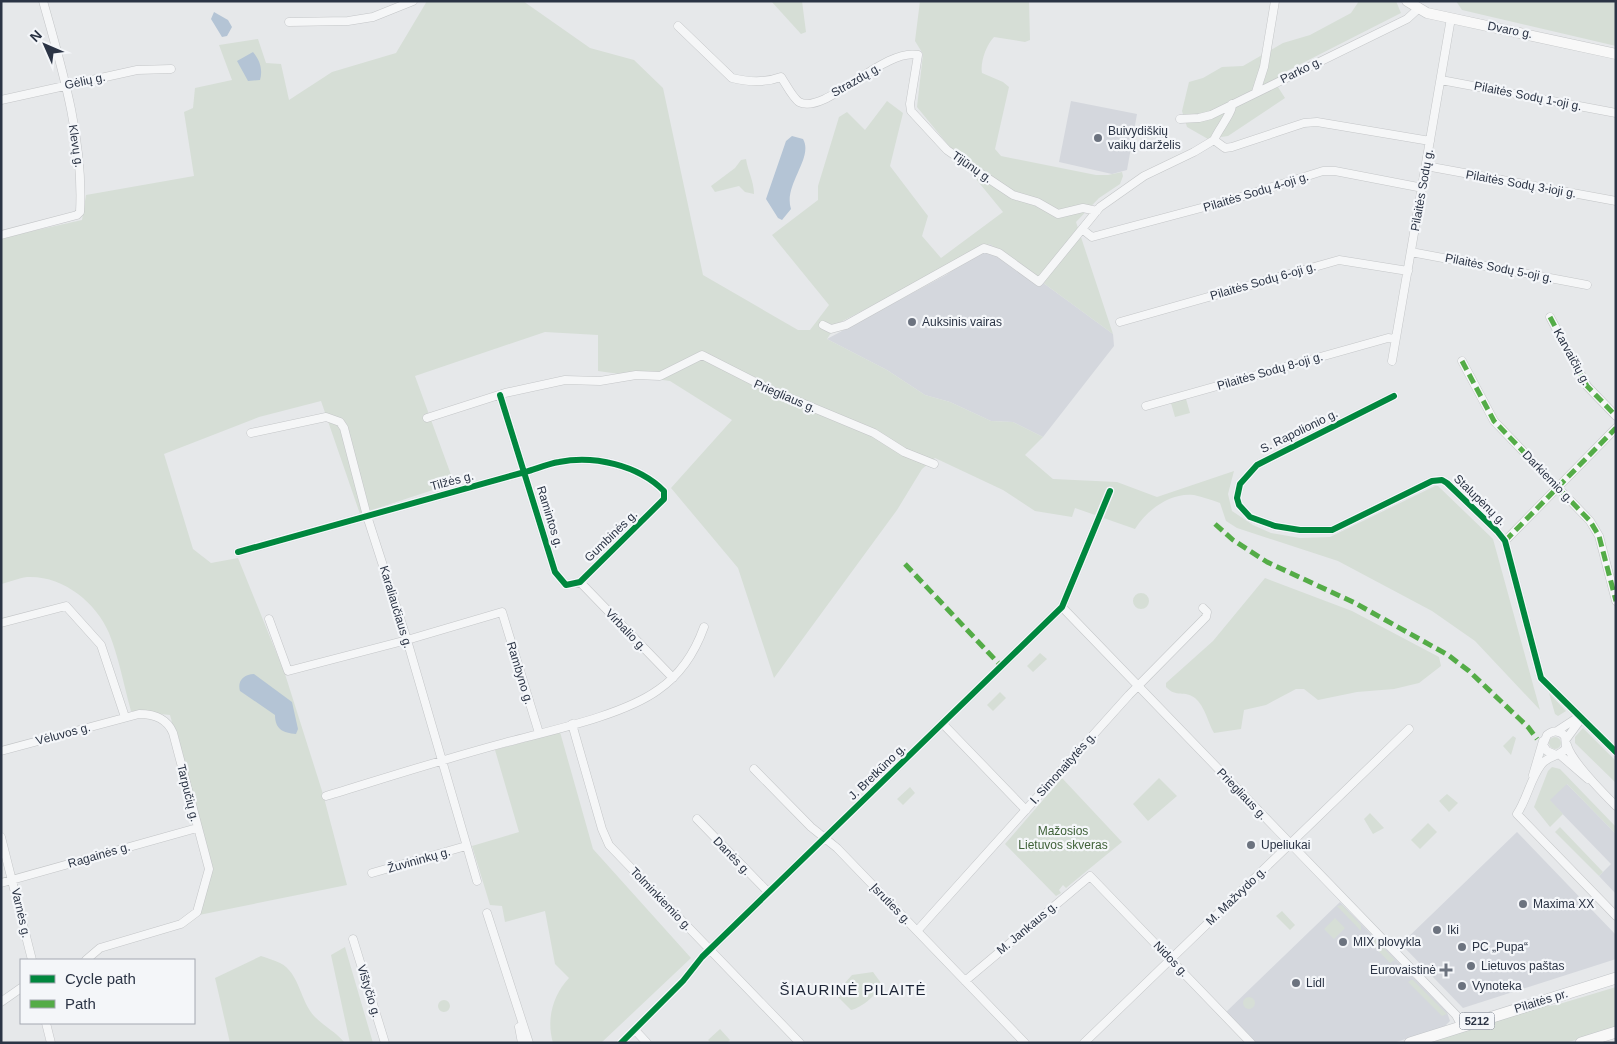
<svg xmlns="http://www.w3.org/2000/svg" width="1617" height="1044" font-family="Helvetica,sans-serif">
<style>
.built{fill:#d4d7dd}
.green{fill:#d6ded6}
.water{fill:#b4c4d5}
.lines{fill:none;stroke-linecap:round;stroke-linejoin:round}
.street-casing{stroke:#c4c6c8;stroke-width:9}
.secondary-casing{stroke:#c4c6c8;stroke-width:11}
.primary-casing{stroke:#c2c5c8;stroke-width:12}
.street{stroke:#f5f6f7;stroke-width:8}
.secondary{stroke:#f8f8f8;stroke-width:10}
.primary{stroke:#f8f8f8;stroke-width:11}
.quiet{stroke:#54ac47;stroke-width:5;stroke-dasharray:10 5;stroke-linecap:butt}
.cycleway-casing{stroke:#f4f6f9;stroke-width:9}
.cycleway{stroke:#00873e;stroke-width:6}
.poi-dot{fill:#6c737f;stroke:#f4f6f9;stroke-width:2}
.labels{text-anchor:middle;stroke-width:4.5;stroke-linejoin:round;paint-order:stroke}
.shield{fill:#f4f6f9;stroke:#676e7b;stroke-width:1}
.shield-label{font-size:11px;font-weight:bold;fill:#2b3445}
.street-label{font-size:12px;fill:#2b3445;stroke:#f4f6f9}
.poi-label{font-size:12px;fill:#2b3445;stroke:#f4f6f9;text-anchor:start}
.park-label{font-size:12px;fill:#3f6138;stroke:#f4f6f9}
.quarter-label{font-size:15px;letter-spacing:1px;fill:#1d2536;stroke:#f4f6f9}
</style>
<rect width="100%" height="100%" fill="#e6e8ea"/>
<path class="built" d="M1071,101L1137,114L1127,170L1112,174L1059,162Z
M990,244L1113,334L1114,346L1043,437L1013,422L991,421L950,402L925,395L887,370L827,339L946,275Z
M1566,783L1616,834V894L1599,876L1611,864L1549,800Z
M1517,832L1616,935V959L1463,1008L1401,944Z
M1340,902L1447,1012L1450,1021L1444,1027L1393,1043H1256L1226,1012Z"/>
<path class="green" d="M427,1H523L590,48L634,60L663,88L703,275L798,330H810L829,305L772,235L818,200V186L839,117L847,112L865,130L887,101L903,113L890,166L928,216L922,236L941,258L1003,212L917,107L923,54L915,41L920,1H1029L1030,40L1025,42L994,37C986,45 980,63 982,73L1003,82L1009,87L995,149L1001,156L1096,175H1108L1122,172L1123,176L1120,184L1099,198L1076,222L1113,334L990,244L837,324L827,339L887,370L925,395L950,402L991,421L1013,422L1043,437L1025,455L1053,479L1117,482L1157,497L1234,471L1228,494L1232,511L1253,525L1271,533L1300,538L1330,537L1435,486H1438L1493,539L1540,710L1475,641L1432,611L1338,561L1237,528L1226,521L1220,503C1212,500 1203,497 1194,495C1170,492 1146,511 1135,529L1075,508L1072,517L1035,511L1003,490L935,458L922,469L897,510L774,678L738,568L671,488L732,420L670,381L598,371V335L545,332L415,376L454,483L360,514L321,401L259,417L164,454L193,549L211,563L238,558L285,674L323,794L347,885L199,915L212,867L170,715L131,711C124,686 119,658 109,633C96,602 62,575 27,577C19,578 9,582 1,584V238L82,220L86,195L194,176L184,112L193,108L195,88L232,80L219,45L258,39L266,63L281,64L289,100L332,72L396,53Z
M771,1H802L806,32L801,34Z
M1359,1H1396L1401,13L1281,74L1278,87L1285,98L1228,136L1208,139L1187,127L1182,111L1189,82L1203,78L1222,67L1243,66L1283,43L1310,35L1351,13Z
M1456,1H1616V46L1462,10Z
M746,159C748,172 754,181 754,194L745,192L739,186L715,192L711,186L735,168L741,160Z
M1186,399L1190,413L1175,417L1171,403Z
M1265,578L1352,611L1439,657L1441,666L1419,683L1394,689L1357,692L1318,700L1304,689H1296L1266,705L1244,710L1241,729L1214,733C1208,723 1205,706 1195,698C1185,690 1176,698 1166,687V683L1213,641Z
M1133 601a8 8 0 1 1 16 0a8 8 0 1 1-16 0Z
M1040,653L1047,659L1033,672L1027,666Z
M1000,692L1006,698L993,711L987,705Z
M1549,693L1566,711L1558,716L1555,714Z
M1583,728L1616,761V783L1575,743V737Z
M560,732L593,849L691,958L601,1043H553C546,1019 553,995 569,978L555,964L545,911L505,922L502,906L490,905L472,846L519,832L495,750Z
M1513,736L1516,738L1511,755L1503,746Z
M1549 743a6 6 0 1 1 12 0a6 6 0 1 1-12 0Z
M1552,767L1560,769L1616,827V834L1567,784L1550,800L1563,814L1550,827L1534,807L1548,771Z
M1062,778L1122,842L1066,888L1063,885L1059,890L1061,893L1056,896L1005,844Z
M1159,778L1177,796L1148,821L1133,804Z
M910,787L915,793L903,805L897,799Z
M1447,794L1458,803L1449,812L1439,801Z
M1370,813L1384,828L1373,834L1364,819Z
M1428,823L1437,832L1420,849L1411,840Z
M1560,827L1603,872L1599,876L1555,832Z
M1342,905L1361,925V931L1337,906Z
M1282,911L1295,925L1290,930L1276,916Z
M1335,918L1345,928L1334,939L1324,929Z
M1370,938H1374L1395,960L1390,963L1368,940Z
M345,947L373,1043H350L331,955Z
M261,956C267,958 274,960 280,963C300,973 300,1002 315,1017C325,1027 336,1032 345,1043H230L215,978Z
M873,972L881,983C879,993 862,1008 851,1010L835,994L852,975Z
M1411,980H1413L1447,1014L1442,1016L1408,982Z
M1616,987V1027L1566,1043H1427L1539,1007L1556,1005Z
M1243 1003a6 6 0 1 1 12 0a6 6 0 1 1-12 0Z
M438 1006a6 6 0 1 1 12 0a6 6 0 1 1-12 0Z
M720,1029L730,1040L727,1043H711L708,1040Z"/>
<path class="water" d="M214,12L228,20L232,27L227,36L222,37L211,19Z
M253,52C260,60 263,70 260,80L248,81L237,61Z
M792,136L803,139C814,158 783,185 791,209L782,220L778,218L766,199L786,141Z
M254,674L292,702L298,729L296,734C283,733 275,729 275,715L240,691C237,681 244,674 254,674Z"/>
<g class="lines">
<defs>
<path id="street" d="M289,22L348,21L373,17L413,1
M678,26L732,78C748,82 765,83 781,77C786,84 792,97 799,102C825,116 884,47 918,55L910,104L911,111L947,150L983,175L1013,195L1037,202L1058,214L1083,208L1097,211
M1441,80L1616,113
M1256,92L1264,67L1275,1
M1,100L137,70L171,69
M1180,119L1199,118L1211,115L1407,19L1418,9
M1214,140L1225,148L1232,147L1304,123L1317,122L1430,141
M1214,140C1218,130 1233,112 1232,104
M1426,166L1616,201
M1082,229L1092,237L1231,200L1323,171H1335L1423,188
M1,235L77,215L80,212C84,141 62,68 43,1
M1411,252L1587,285
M1550,317L1587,386L1616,416
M1120,322L1339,260L1408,271
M823,325L831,329L846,325L984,248L999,253L1039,282L1100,207L1144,176L1194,152L1214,140
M1392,361L1451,18
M1462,361L1494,421L1590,521L1599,536L1616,601
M1394,396L1257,465L1240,484L1237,498L1239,505L1250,517L1275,526L1300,530H1332L1432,481L1442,480L1447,483L1497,531L1505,541L1541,678L1616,752
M1146,406L1388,338L1395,339
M427,418L505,393L565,380L600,381L636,375L660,376L702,355L773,391L874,433L904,452L934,464
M251,433L326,417L340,422L344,428L367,516L407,640L477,881
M1505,541L1616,428
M238,552L525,472C536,469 547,464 559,462C594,455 638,465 664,491V499L580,582L566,585L555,572L500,395
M580,582L673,678
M1062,607L1456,1015L1462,1026
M269,619L288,671L407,640L502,612L539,733
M1,623L66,606L101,645L125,717
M572,724L602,829L609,845L800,1043
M943,724L1026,810
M1557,731L1580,716
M1567,738L1578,723L1580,716
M1567,745C1571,760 1604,794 1616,806
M1,751L139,714C154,714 167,718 173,733L209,869L197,912L181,924L100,948L86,960
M1559,754L1588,779
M1556,755L1547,751L1543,745L1547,735C1553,730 1559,730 1565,736L1566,748C1560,757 1548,755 1541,765C1530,780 1527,799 1517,814L1616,916
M754,769L811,827L837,848L1025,1043
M1533,775L1543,741
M326,796C385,778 444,759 504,743C548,731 622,716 658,690C680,675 695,652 704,627
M697,819L768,892
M1,837L32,960
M372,873L466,846
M1,883L197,828
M487,913L529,1043
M917,931L1129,695L1206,617L1207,612L1203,608
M353,939L385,1043
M965,981L1090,876L1251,1043
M1,1002L21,988
M46,1023L51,1043
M519,1027L522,1043
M635,1030L647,1043
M621,1043L683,981L702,957L1062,607L1110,491
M1084,1043L1409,729"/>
<path id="secondary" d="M1407,1L1427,13L1616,54"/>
<path id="primary" d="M1410,1043L1616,978
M1581,1043L1616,1032"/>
</defs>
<use href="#street" class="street-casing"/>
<use href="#secondary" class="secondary-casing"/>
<use href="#primary" class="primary-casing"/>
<use href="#street" class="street"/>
<use href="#secondary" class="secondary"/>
<use href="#primary" class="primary"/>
<path class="quiet" d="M1550,317L1587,386L1616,416
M1462,361L1494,421L1590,521L1599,536L1616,601
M1215,524L1233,540L1267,562L1355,603L1448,655L1469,671L1528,727L1537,739
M1505,541L1616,428
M905,564L1002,667"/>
<defs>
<path id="cycleway" d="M1394,396L1257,465L1240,484L1237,498L1239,505L1250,517L1275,526L1300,530H1332L1432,481L1442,480L1447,483L1497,531L1505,541L1541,678L1616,752
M238,552L525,472C536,469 547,464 559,462C594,455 638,465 664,491V499L580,582L566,585L555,572L500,395
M621,1043L683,981L702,957L1062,607L1110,491"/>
</defs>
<use href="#cycleway" class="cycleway-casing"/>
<use href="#cycleway" class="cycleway"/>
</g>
<g class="poi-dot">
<circle cx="1098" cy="138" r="5"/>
<circle cx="912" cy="322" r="5"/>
<circle cx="1251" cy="845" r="5"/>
<circle cx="1523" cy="904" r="5"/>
<circle cx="1437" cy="930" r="5"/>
<circle cx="1343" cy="942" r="5"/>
<circle cx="1462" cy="947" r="5"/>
<circle cx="1471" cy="966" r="5"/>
<path d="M1443.5 962.5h5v5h5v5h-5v5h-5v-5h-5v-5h5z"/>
<circle cx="1296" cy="983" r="5"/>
<circle cx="1462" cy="986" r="5"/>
</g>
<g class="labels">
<rect class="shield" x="1459.5" y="1012.5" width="35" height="17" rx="4"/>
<g class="shield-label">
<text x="1477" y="1025">5212</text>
</g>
<g class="street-label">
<text transform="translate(1510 30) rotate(11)" y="4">Dvaro g.</text>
<text transform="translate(1301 70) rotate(-26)" y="4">Parko g.</text>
<text transform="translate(856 80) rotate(-30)" y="4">Strazdų g.</text>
<text transform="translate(85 81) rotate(-12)" y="4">Gėlių g.</text>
<text transform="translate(1528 96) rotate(11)" y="4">Pilaitės Sodų 1-oji g.</text>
<text transform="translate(76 146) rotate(81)" y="4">Klevų g.</text>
<text transform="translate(972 167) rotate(35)" y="4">Tijūnų g.</text>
<text transform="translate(1521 184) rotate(10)" y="4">Pilaitės Sodų 3-ioji g.</text>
<text transform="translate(1422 190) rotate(-80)" y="4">Pilaitės Sodų g.</text>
<text transform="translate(1256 192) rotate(-17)" y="4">Pilaitės Sodų 4-oji g.</text>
<text transform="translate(1499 268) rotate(11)" y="4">Pilaitės Sodų 5-oji g.</text>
<text transform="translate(1263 281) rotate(-16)" y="4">Pilaitės Sodų 6-oji g.</text>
<text transform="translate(1572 357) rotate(61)" y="4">Karvaičių g.</text>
<text transform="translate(1270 371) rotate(-16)" y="4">Pilaitės Sodų 8-oji g.</text>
<text transform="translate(785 396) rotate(23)" y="4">Priegliaus g.</text>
<text transform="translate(1299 431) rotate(-26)" y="4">S. Rapolionio g.</text>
<text transform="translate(1548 477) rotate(46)" y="4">Darkiemio g.</text>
<text transform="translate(452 481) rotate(-15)" y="4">Tilžės g.</text>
<text transform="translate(1480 500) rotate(44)" y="4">Stalupėnų g.</text>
<text transform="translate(550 517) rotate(73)" y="4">Ramintos g.</text>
<text transform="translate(611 536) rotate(-44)" y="4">Gumbinės g.</text>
<text transform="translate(396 607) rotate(73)" y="4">Karaliaučiaus g.</text>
<text transform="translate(626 630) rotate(46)" y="4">Virbalio g.</text>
<text transform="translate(520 673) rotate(73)" y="4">Rambyno g.</text>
<text transform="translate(63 734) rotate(-15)" y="4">Vėluvos g.</text>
<text transform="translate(1063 768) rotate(-48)" y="4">I. Simonaitytės g.</text>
<text transform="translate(877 772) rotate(-44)" y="4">J. Bretkūno g.</text>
<text transform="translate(188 793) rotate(76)" y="4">Tarpučių g.</text>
<text transform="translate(1242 794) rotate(46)" y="4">Priegliaus g.</text>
<text transform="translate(99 855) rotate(-16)" y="4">Ragainės g.</text>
<text transform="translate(732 856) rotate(46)" y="4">Danės g.</text>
<text transform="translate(419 860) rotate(-16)" y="4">Žuvininkų g.</text>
<text transform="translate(1236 896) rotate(-44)" y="4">M. Mažvydo g.</text>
<text transform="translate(661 899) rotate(46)" y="4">Tolminkiemio g.</text>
<text transform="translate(891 904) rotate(46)" y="4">Įsruties g.</text>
<text transform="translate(21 913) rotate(77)" y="4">Varnės g.</text>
<text transform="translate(1027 928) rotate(-40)" y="4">M. Jankaus g.</text>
<text transform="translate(1171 959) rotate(46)" y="4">Nidos g.</text>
<text transform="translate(369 991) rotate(73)" y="4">Vištyčio g.</text>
<text transform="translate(1541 1001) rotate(-17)" y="4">Pilaitės pr.</text>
</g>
<g class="poi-label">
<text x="1108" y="135">Buivydiškių<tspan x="1108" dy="14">vaikų darželis</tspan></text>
<text x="922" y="326">Auksinis vairas</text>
<text x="1261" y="849">Upeliukai</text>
<text x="1533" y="908">Maxima XX</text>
<text x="1447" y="934">Iki</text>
<text x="1353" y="946">MIX plovykla</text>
<text x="1472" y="951">PC „Pupa“</text>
<text x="1481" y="970">Lietuvos paštas</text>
<text x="1436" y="974" text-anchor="end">Eurovaistinė</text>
<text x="1306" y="987">Lidl</text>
<text x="1472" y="990">Vynoteka</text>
</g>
<g class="park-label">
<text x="1063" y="835">Mažosios<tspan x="1063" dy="14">Lietuvos skveras</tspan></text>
</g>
<g class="quarter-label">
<text x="853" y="995">ŠIAURINĖ PILAITĖ</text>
</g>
</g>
<rect width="1617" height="1044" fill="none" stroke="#2b3445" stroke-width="5"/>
<rect x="20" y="959" width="175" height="65" fill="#f4f6f9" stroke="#a4a8b1"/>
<rect x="30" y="975" width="25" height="8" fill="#00873e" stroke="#a4a8b1"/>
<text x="65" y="984" font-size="15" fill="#2b3445">Cycle path</text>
<rect x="30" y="1000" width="25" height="8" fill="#54ac47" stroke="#a4a8b1"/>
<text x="65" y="1009" font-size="15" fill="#2b3445">Path</text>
<g transform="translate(45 45) rotate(315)" stroke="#f4f6f9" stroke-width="4" paint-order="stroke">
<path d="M0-4L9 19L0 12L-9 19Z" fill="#2b3445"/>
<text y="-8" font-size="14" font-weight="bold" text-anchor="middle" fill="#2b3445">N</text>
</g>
</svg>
